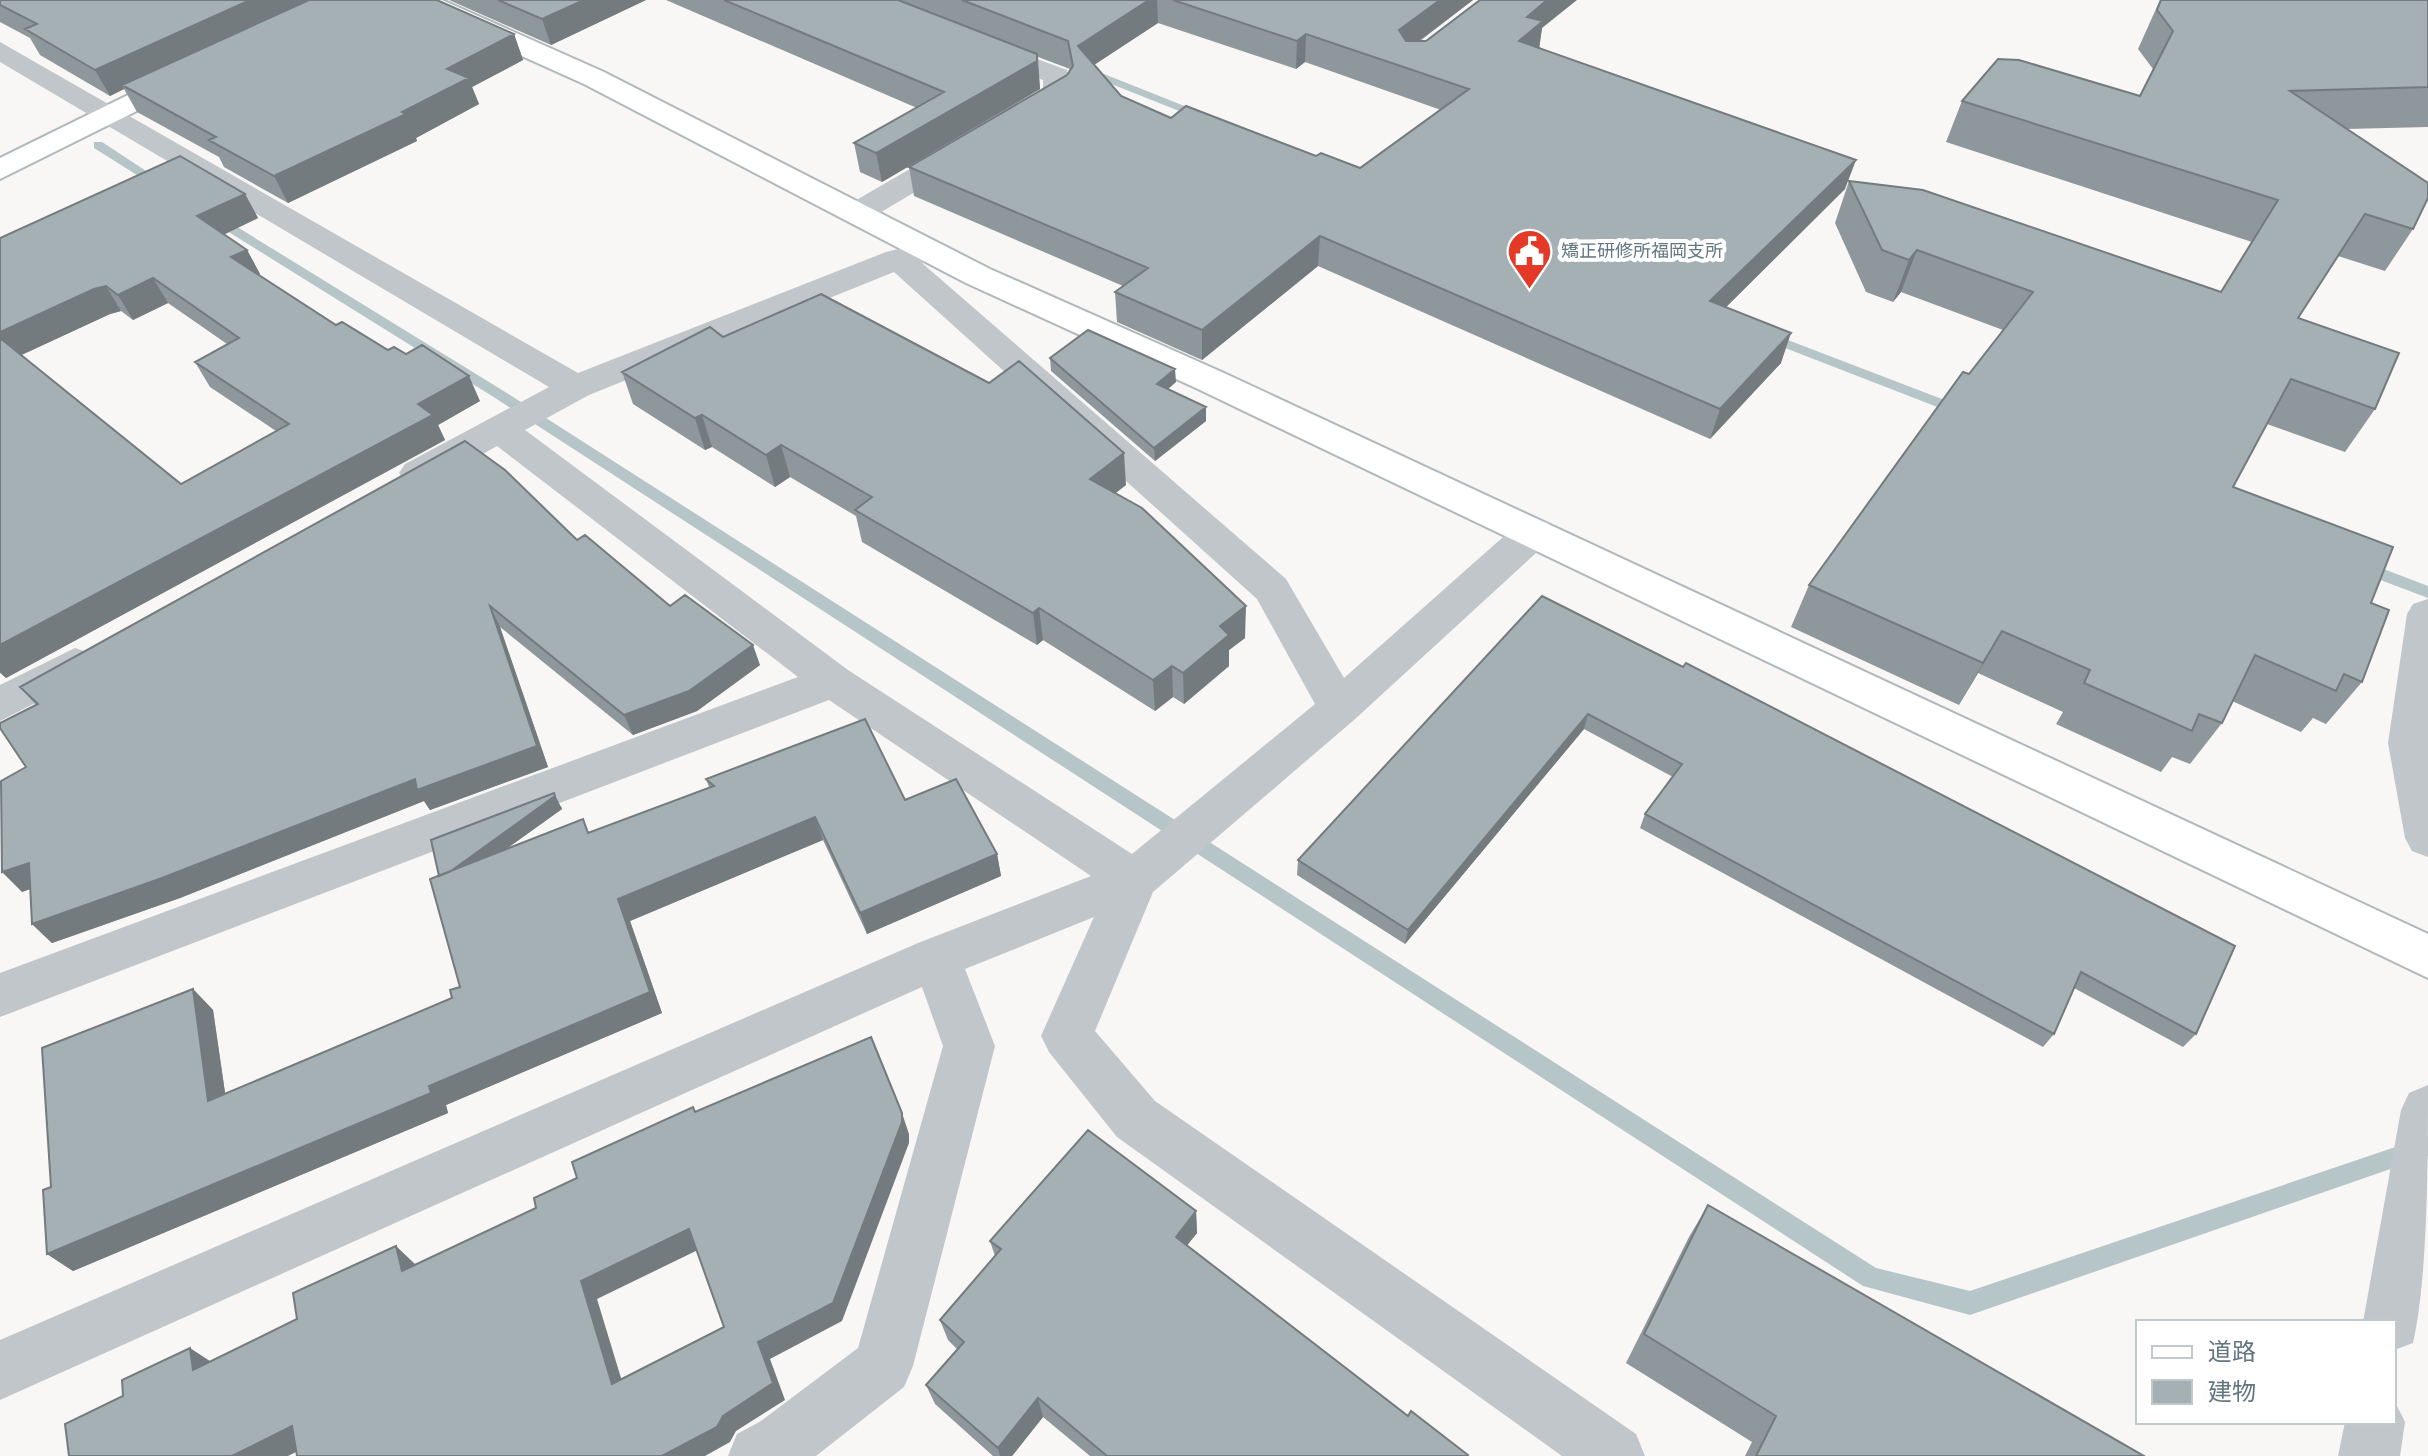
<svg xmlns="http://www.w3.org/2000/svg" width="2428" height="1456" font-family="'PT Sans Narrow','Noto Sans JP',sans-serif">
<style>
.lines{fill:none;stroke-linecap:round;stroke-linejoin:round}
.stream{fill:#b6c5c8;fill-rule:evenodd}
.secondary-casing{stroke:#b0b8bc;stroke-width:4}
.street{fill:#c0c6c9;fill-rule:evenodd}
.secondary{fill:#fff;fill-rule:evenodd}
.wall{fill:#8e979b;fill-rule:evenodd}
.shaded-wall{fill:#747b7e}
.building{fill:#a5b0b4;stroke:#747b7e;stroke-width:2;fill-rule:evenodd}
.labels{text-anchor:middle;stroke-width:8;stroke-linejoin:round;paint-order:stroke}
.far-poi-label{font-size:18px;fill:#627780;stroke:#fff;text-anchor:start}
</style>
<rect width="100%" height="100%" fill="#f8f7f5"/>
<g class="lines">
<path class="stream" d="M1081,68H1089L1212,117L1202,120L1081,72Z
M94,142H102L169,186L159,189L94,148Z
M216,214L502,390L1876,1268L1970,1291L2428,1136V1156L1970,1315L1863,1286L492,396L211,221V215Z
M1767,332L1968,409L1970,412L1968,415H1958L1762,339L1760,336Z
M2360,560L2428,586V598L2354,570L2352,566Z"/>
<defs>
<path id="secondary" d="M407,0H442L604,72L990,269L1224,373L2428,934V978L1198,389L966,283L584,84L411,6Z
M185,67L195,70L199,76L195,82L0,179V158Z"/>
</defs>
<use href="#secondary" class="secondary-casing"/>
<path class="street" d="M985,40L1067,70L1072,95L1030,123H1010L1005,117L1043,91V80L975,54L971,48L975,42Z
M0,42L578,373L886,252L930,241L942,244L946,251L942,258L922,263L1286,579L1344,678L1520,522L1534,519L1548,522L1554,532L1548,542L1354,720L1153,892L1095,1031L1155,1101L1636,1434L1645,1456H1562L1117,1137L1049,1052L1041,1036L1094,917L965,969L995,1046L913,1366L904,1387L816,1456H728L737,1434L761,1421L858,1348L943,1046L922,987L0,1400V1340L918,943L1091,876L829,700L0,1017V973L798,677L497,446C470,460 435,490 405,482L399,473L405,464L549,387L0,62ZM894,272L1257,599L1315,704L1132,854L848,670L525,430L589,395Z
M964,141L975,144L979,150L975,156L868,220H846L841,213L846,206L953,144Z
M2428,599V857L2412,851L2405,838L2388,743L2407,614L2413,604Z
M75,648L90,653L96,664L90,675L0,721V685Z
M2428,1085C2428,1159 2428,1277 2413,1343L2394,1350V1322H2363L2401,1110L2409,1093Z
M2394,1400L2405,1422L2400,1456H2338L2345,1422H2394Z"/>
<use href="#secondary" class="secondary"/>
</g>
<path class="wall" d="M0,0L514,34L523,60L472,87L479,104L416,138L417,141L288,203L224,167L219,157L137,112L124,89L110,96L40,55L30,38L0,22Z
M449,0H646L551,45Z
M666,0H1473L1420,41L1542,28L1539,47L1845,189L1726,307L1781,363L1710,439L1318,266L1202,360L1117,322L1115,292L1123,286L914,196L909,167L1067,75L1070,69L1038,57L1040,89L882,182L860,172L854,143L917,108ZM1158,23L1296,69L1305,62L1441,110L1360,168L1171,118L1121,96L1094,65Z
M2160,0H2428V127L2347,129L2413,229L2385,271L2338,256L2298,318L2375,409L2345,452L2267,424L2233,487L2371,603L2362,682L2326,724L2313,718L2301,732L2232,701L2222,723L2190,764L2172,757L2161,772L2056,724L2063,712L1978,673L1959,705L1791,627L1809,585L2003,330L1901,292L1893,302L1866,292L1835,223L1849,181L2221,292L2252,242L1946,142L1962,101L2140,96L2153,69L2138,49Z
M245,194L258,218L224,234L247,250L260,274L258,275L336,325L388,350L480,401L438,425L445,440L6,678L0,673V238ZM168,303L227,344L195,362L210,387L276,431L181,484L21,355L110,314L121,311L133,320Z
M723,337L1126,485L1115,493L1245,638L1229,650V666L1184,704L1173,697L1155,711L1043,640L1037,645L862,542L856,516L790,477L775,487L712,447L705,450L633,404L622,372Z
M1050,358L1176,382L1168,389L1206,421L1155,461L1051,371Z
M577,540L670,606L760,665L697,711L633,735L500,627L548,767L430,810L424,801L180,898L52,943L32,924L30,889L22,892L26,767L36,705L20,687Z
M1542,596L2196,1034L2183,1047L2074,988L2054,1034L2043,1047L1640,828L1645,814L1673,777L1584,729L1405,944L1297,875L1298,860Z
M706,779L905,800L997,854L1001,876L867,934L823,840L630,921L662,1013L446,1105L448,1113L73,1271L47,1254L51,1187L193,989L213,1010L225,1093L452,998L460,987L439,876L561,806L562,809L506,849L590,833L709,787Z
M1708,1205L2144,1456H1745L1752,1442L1626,1363L1689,1237Z
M1196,1211L1197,1233L1187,1245L1408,1416L1467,1456H1090L1043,1417L1012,1456H993L935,1404L926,1385L957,1349L948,1340L940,1320L995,1256L990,1241Z"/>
<path class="shaded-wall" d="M250,0H317L122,85L124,89L110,96L95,70Z
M584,0H646L551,45L542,19Z
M1149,0H1157L1158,23L1080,74L1078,46Z
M1440,0H1473L1396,58L1399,30Z
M1547,0H1577L1542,28L1539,50L1519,41L1527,17Z
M514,34L523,60L472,87L479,104L416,138L417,141L288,203L274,176L402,112L447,69Z
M1306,34L1305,62L1296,69L1297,41Z
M1037,54L1040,89L882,182L876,153Z
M1856,160L1845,189L1702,331L1710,301Z
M245,194L258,218L211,241L197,216Z
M1320,236L1318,266L1202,360V330Z
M247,250L260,274L244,282L231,257Z
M1917,250L1901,292L1893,302L1909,260Z
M153,278L168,303L133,320L118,295Z
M106,286L121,311L110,314L13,359L0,341V332L94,289Z
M1791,333L1781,363L1710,439L1720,409Z
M1175,369L1176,382L1158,397L1157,384Z
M469,376L480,401L438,425L445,440L6,678L0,672V645L418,404Z
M1206,407V421L1155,461L1154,448Z
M702,415L712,447L705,450L695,418Z
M781,445L790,477L775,487L766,455Z
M1124,453L1126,485L1093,511L1090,479Z
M490,606L500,627L548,767L430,810L424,801L180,898L52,943L32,924Z
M1246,606L1245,638L1229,650V666L1184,704L1183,673L1220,626Z
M1039,608L1043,640L1037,645L1033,613Z
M2002,631L1978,673L1959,705L1983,663Z
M753,645L760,665L697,711L633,735L624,715Z
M1172,666L1173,697L1155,711L1153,680Z
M1588,714L1584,729L1405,944L1408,930Z
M554,793L562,809L448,891L440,879Z
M815,817L823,840L630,921L662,1013L446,1105L448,1113L73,1271L47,1254L429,1086L618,899Z
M997,854L1001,876L867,934L860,913Z
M29,863L49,882L22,892L2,872Z
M193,989L213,1010L229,1120L208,1101Z
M902,1113L909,1134V1143L842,1321L770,1359L785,1400L736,1431L730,1442L705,1456H662L758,1342Z
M1196,1211L1197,1233L1177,1258L1176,1237Z
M689,1229L702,1248L597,1299L628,1401L612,1384L581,1281Z
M396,1246L416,1265L402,1271Z
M190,1348L216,1365L193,1370Z
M1038,1398L1043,1417L1012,1456H1000L998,1448Z
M292,1426L316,1442L288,1456H232Z"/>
<path class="building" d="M0,0H250L95,70L25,29L37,24L0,5Z
M309,0H437L514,34L447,69L469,78L402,112L406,114L274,176L209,140L216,137L122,85Z
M498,0H584L542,19Z
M724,0H898L1037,54V61L876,153L854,143L944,92Z
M962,0H1149L1078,46L1121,96L1171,118L1186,106L1316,156L1321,153L1360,168L1469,89L1306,34L1297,41L1173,0H1440L1399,30L1406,41H1426L1480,0H1547L1527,17L1543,21L1519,41L1856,160L1710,301L1791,333L1720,409L1320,236L1202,330L1115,292L1148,268L909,167L1067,75L1073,66L1068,41Z
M2161,0H2428V87L2290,91L2428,183V198L2413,229L2365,214L2298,318L2399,353L2375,409L2291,379L2233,487L2393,547L2371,603L2389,610L2362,682L2344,674L2336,691L2255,655L2222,723L2199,714L2192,731L2084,683L2090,670L2002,631L1983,663L1809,585L1963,372L1969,374L2033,292L1917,250L1909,260L1882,250L1849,181L1923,190L2221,292L2278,200L1962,101L1998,59L2019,60L2140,96L2173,31L2157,10Z
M180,156L245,194L197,216L247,250L231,257L336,325L342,322L388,350L394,347L406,354L422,345L469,376L418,404L433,415L0,645V338L181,484L289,424L195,362L239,338L153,278L118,295L106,286L94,289L0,332V238Z
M821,294L989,383L1019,361L1124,453L1090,479L1142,508L1246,606L1220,626L1229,635L1183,673L1172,666L1153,680L1039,608L1033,613L855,510L872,497L781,445L766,455L702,415L695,418L622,372L710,327L723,337Z
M1088,330L1175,369L1157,384L1206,407L1154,448L1050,358Z
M465,441L505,470L577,540L585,535L670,606L685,595L753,645L689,691L624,715L490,606L537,746L417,790L415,779L162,878L32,924L29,863L2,872L1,781L26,767L0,728V723L38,704L20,687Z
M1542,596L1683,667L1686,663L2235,946L2196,1034L2081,972L2054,1034L1645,814L1682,764L1588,714L1408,930L1298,860Z
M865,719L905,800L956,779L997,854L860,913L815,817L618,899L650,992L429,1086L431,1093L47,1254L43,1190L51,1187L42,1048L193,989L208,1101L452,998L450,990L460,987L430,879L583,819L588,833L714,786L706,779Z
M554,793L555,796L451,871L439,876L431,840Z
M871,1037L902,1113V1122L833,1303L758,1342L773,1383L723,1416L717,1427L662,1456H297L292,1426L232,1456H69L65,1424L123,1396L122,1380L190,1348L193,1370L297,1319L293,1293L396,1246L402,1271L536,1208L534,1198L577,1178L572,1162L693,1107L695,1112ZM689,1229L724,1327L612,1384L581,1281Z
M1088,1130L1196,1211L1176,1237L1408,1416L1411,1411L1468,1455L1467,1456H1107L1038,1398L998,1448L926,1385L964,1342L940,1320L1001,1249L990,1241Z
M1708,1205L2144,1456H1756L1776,1416L1644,1334Z"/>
<defs>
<symbol id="civic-pin" viewBox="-11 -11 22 30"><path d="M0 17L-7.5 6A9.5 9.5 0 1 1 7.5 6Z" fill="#e53927" stroke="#fff"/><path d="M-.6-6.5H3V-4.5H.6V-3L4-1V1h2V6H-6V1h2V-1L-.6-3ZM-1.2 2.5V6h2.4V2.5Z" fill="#fff"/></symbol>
</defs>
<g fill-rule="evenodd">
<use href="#civic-pin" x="1504" y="226" width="51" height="69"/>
</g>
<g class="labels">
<g class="far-poi-label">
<text x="1561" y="257">矯正研修所福岡支所</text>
</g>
</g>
<rect x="2136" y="1320" width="260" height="104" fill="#ffffff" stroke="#c0c9cc" stroke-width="2"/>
<rect x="2152" y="1346" width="40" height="12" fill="#ffffff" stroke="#c0c9cc" stroke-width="2"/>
<text x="2208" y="1360" font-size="24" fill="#627780">道路</text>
<rect x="2152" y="1380" width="40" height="24" fill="#a5b0b4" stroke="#c0c9cc" stroke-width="2"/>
<text x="2208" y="1400" font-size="24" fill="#627780">建物</text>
</svg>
